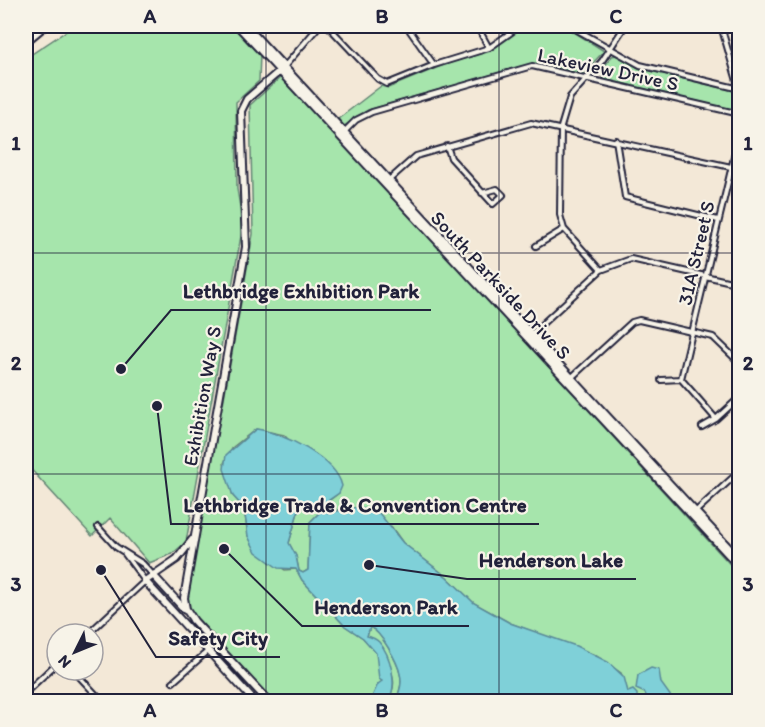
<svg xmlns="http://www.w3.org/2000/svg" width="765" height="727" font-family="Itim,sans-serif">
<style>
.green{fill:#a6e5ac;stroke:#648474;stroke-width:1.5}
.water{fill:#7fd0d8;stroke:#5a8a99;stroke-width:1.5;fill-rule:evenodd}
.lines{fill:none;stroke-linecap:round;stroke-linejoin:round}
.street-casing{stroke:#22223b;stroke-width:8}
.secondary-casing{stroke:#22223b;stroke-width:10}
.highway-casing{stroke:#22223b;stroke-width:12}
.street{stroke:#f7f3e8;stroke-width:4}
.secondary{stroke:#f7f3e8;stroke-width:6}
.highway{stroke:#f7f3e8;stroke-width:8}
.grid{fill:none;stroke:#22223b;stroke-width:1.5;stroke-opacity:0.55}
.labels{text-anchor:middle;stroke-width:4.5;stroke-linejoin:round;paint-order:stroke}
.street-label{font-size:20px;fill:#22223b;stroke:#f7f3e8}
.leader{fill:none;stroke:#22223b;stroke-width:2}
.callout-dot{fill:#22223b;stroke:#f7f3e8;stroke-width:2}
.callout-label{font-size:21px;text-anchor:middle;font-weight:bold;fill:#22223b;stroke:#f7f3e8;stroke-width:4.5;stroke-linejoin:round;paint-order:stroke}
.neatline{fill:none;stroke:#22223b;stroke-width:2}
.grid-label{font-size:20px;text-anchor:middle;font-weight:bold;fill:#22223b}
</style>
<rect width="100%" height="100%" fill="#f3e8d7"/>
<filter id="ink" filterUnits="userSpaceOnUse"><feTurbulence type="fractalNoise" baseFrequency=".0167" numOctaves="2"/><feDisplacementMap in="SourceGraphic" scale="12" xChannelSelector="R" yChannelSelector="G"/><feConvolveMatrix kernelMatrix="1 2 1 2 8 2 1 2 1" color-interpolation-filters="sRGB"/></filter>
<g filter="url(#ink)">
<path class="green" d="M74,26H234L260,54L259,81L236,102L237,189L243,225L186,542L172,554L149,563L110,518L92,536L26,464V58Z
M525,26H565L604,51L583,74L535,65L522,66L368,110L344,126L338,119L381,86L388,88L446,64L485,52Z
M616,55L639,68L739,92V111L603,79L601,71L612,56Z
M282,76L739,574V701H637L631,692H628L621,673L595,655L510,623L474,603L447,577L403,543L391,526L344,508L328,513L322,506L339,493L284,435L256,429L233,447L224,463L233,496L244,508L248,536L257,552L285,570L296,569L302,580L345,626L363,638L377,653L382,684L370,701H269L194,621L184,598L218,401L223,404L253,234L250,105Z
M306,505L317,506L320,512L310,522L308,570L303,573L299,571L296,556L289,543L298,512Z
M370,627C381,631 397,662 400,673C403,683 399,692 396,701H386C405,681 384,657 372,638L367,636Z"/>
<path class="water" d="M256,429C281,432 336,458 342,486L339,493L322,505L328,513L358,507L379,513L403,543L447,577L474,603L510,623L576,646L608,662L624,677L628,692L633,690L637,694V701H396C399,692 403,683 400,674C398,662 381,632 370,627L367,636C371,637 376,639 379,642C390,654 399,686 388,700L370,701L378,684L382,681L379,679L376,653L363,638L345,626L302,580L296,569L278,568L256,552L248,536L244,508L233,496L224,469L226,455ZM306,505L317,506L320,512L310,522L308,570L303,573L299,571L296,556L289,543L298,512Z
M651,668L659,670L661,683L674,701H648L645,693L636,689L638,675Z"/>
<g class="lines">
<defs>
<path id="street" d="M328,26L378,79L387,84L434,65L489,48L520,26
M477,26L489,48
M570,26L640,65L740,89
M721,26L739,88
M410,31L434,65
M284,67L319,26
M343,133L356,120L372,112L532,66L740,114
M616,140L625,197L718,220
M447,146L451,158L493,204L503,195L497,189L482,193
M388,181L416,156L531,123L731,167
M536,246L564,229
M601,270L564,229L560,215L561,127L570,97L602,61L625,26
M530,335L601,270L631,259L740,284
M571,378L632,322L639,320L713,337L740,363
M681,379L740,132
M661,380L681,379L716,419
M702,427L716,419L740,397
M694,513L740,471
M98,527L116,547L143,564L153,575
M732,553L740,546
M88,634L145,581L125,554
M73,670L103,702
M173,682L208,651
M26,692L57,663
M134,702L143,697L153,702"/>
<path id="secondary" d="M238,26L740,567
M246,26L740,560
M192,540L177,559L145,581L255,702
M153,575L185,610
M193,620L269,702
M194,621L186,609L184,598L246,247L241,111L247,99L282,69"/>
<path id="highway" d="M26,40L43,26"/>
</defs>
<use href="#street" class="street-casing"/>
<use href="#secondary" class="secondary-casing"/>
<use href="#highway" class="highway-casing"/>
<use href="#street" class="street"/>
<use href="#secondary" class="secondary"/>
<use href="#highway" class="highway"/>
</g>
</g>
<path class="grid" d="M266,26V702M499,26V702M26,253H740M26,474H740"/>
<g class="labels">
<g class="street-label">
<text transform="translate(608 69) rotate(12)" y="7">Lakeview Drive S</text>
<text transform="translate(696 253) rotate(-77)" y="7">31A Street S</text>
<text transform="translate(501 285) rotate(47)" y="7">South Parkside Drive S</text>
<text transform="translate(202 396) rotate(-80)" y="7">Exhibition Way S</text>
</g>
</g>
<path class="leader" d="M121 369L171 310H431M157 406L171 524H539M369 565L467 579H636M224 549L302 626H469M101 570L156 657H280"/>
<g class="callout-dot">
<circle cx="121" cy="369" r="6"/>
<circle cx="157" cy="406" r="6"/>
<circle cx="369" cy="565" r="6"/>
<circle cx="224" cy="549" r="6"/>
<circle cx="101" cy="570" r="6"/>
</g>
<g class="callout-label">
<text x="301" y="298">Lethbridge Exhibition Park</text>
<text x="355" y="512">Lethbridge Trade &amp; Convention Centre</text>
<text x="551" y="567">Henderson Lake</text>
<text x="386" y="614">Henderson Park</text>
<text x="218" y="645">Safety City</text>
</g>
<rect width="765" height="727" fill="none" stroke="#f7f3e8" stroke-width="66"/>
<g transform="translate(75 652) rotate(227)"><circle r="28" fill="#f7f3e8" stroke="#a29fa3" stroke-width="1.5"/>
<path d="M0-4.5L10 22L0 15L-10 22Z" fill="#22223b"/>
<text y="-9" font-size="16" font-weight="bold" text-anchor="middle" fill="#22223b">N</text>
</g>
<rect x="33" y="33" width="699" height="661" class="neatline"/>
<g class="grid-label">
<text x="150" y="23">A</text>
<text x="382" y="23">B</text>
<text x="616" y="23">C</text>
<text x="16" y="150">1</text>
<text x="748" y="150">1</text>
<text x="16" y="370">2</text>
<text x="748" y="370">2</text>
<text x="16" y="591">3</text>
<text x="748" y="591">3</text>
<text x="150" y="717">A</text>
<text x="382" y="717">B</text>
<text x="616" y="717">C</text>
</g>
</svg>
